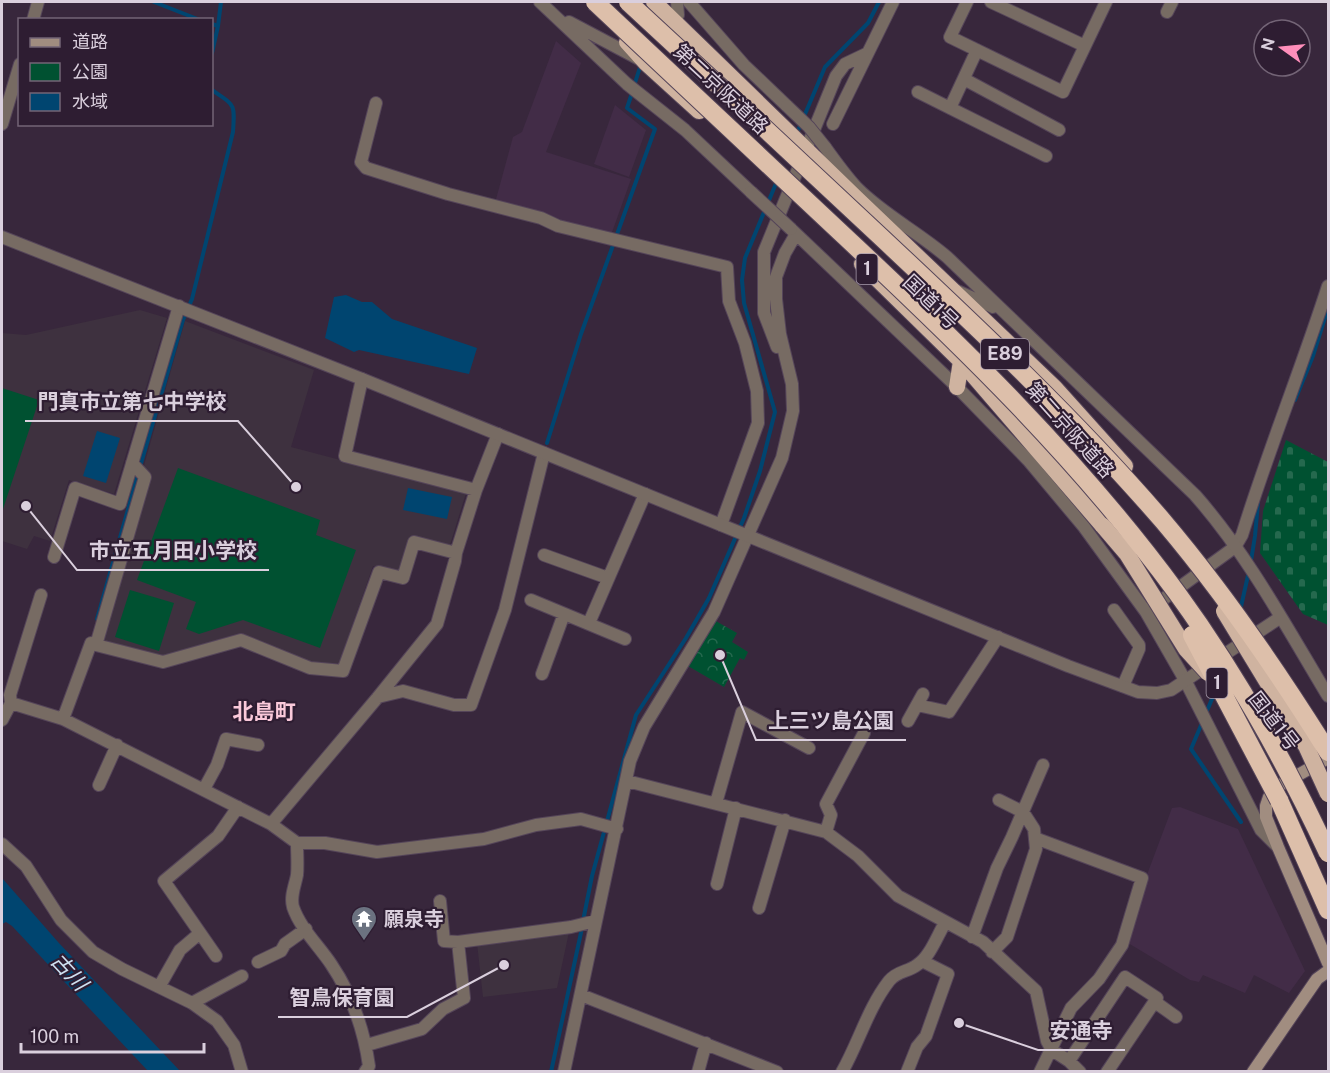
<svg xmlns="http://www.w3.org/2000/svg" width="1330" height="1073" font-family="'Public Sans','Noto Sans JP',sans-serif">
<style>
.built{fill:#422c47}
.education{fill:#3e313f}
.green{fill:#005131}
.forest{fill:url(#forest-crowns)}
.cemetery{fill:url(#cemetery-stones)}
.water{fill:#004570}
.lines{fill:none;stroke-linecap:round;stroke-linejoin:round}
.stream{stroke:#004570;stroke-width:4}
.minor-casing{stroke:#554559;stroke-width:14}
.tertiary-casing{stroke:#554559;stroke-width:14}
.secondary-casing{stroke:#554559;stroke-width:14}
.trunk-casing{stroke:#554559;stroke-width:18}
.motorway-casing{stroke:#554559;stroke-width:20}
.minor{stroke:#776b63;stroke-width:12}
.tertiary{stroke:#776b63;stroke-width:12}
.secondary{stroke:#a18d80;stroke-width:12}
.trunk{stroke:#cfb3a0;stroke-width:16}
.motorway{stroke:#ddbfaa;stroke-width:18}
.minor-bridge-casing{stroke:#554559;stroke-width:14;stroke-linecap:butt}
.tertiary-bridge-casing{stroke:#554559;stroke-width:14;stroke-linecap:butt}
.trunk-bridge-casing{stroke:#554559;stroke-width:18;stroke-linecap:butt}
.motorway-bridge-casing{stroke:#554559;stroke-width:20;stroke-linecap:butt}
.minor-bridge{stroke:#776b63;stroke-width:12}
.tertiary-bridge{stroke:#776b63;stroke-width:12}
.trunk-bridge{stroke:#cfb3a0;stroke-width:16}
.motorway-bridge{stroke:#ddbfaa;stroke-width:18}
.labels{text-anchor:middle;stroke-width:4.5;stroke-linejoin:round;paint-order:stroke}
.shield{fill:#2e1d32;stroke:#a69aaa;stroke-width:1.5}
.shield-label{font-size:18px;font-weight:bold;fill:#dacfdd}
.street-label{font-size:20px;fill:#dacfdd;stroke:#2e1d32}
.poi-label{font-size:20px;font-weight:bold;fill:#dacfdd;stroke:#2e1d32;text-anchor:start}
.neighbourhood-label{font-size:21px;font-weight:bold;fill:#fac9da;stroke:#2e1d32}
.water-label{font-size:21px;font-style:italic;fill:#cfe1f2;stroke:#2e1d32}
.leader{fill:none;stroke:#dacfdd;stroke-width:2}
.callout-dot{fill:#dacfdd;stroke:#2e1d32;stroke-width:2}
.callout-label{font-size:21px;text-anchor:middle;font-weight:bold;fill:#dacfdd;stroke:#2e1d32;stroke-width:4.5;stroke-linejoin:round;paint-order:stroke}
</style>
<defs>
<pattern id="forest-crowns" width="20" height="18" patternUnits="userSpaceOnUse" patternTransform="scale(1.5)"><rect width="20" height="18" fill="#005131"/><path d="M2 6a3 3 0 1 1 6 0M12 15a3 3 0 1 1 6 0" fill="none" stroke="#25694e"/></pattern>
<pattern id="cemetery-stones" width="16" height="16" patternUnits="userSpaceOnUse" patternTransform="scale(1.5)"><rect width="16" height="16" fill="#005131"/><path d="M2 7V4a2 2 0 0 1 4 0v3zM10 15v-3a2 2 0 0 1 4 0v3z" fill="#25694e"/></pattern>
</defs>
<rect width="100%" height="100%" fill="#38273c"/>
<path class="built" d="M556,41L581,63L546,152L631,179L611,235L495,203L513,137L522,132Z
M615,105L646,130L629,177L594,164Z
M1180,807L1238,829L1305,971L1289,993L1254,975L1245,993L1203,975L1199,982L1190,980L1128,943L1145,880L1172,808Z"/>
<path class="education" d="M140,310L167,318L114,494L69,480L50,541L34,536L27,549L2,541V333L26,335Z
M185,321L314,370L291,447L466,493L449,548L410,538L398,574L373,566L339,663L313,664L240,633L160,657L103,641L143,469Z
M569,932L557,988L483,997L477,943Z"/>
<path class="green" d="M2,388L39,400L2,512Z
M178,468L320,520L316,535L356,550L320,648L243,620L199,634L186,629L196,602L137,580Z
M130,590L174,603L159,651L115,637Z"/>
<path class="forest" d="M714,620L737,633L732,642L748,652L744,660L740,658L724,687L688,666Z"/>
<path class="cemetery" d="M1286,440L1328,462V625L1303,614L1260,553L1263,511Z"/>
<path class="water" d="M346,295L362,302H372L392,319L477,348L469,374L359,350L354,352L325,338L334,297Z
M97,431L120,438L106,483L83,476Z
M408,488L452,497L447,519L403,510Z
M2,878L58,942L180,1071H148L12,926L6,922L2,924Z"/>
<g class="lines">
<path class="stream" d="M154,2L200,20
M212,24L218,26
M212,53L218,26L221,2
M634,86L641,64
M797,133L825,67L868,23L879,2
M1295,400L1313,356L1328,308
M547,443L581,334L655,129L627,108L632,93
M140,467L183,320L192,299L233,132C235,103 235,106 212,90
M1251,561L1255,536L1258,503
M1240,611L1249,571
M97,619L138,474
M1206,713L1215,692
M1202,723L1191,749L1241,822
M583,921L592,876L636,715L686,638L709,598L744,518L760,471L775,412L744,303L742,280L745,258L777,181
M551,1072L582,928"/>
<defs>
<path id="minor" d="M540,2L627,84L685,130L751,192
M967,2L950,37L1063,92L1106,2
M991,2L1085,46
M1167,12L1172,2
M569,22L639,59
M964,79L1059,130
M918,92L1046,156
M376,103L361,162L366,168L448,194L541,218L558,226L727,267L729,301L745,343L757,391L758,423L721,525
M950,108L977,50
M833,124L893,2
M791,229L957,387L1028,460L1084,527L1146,612L1185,680L1261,830L1277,846
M777,347L764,313V252L836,76L845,64L866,54
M362,379L345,456L476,490
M132,463L145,477L96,645L163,662L241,640L310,668L343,671L379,572L403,578L414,542L456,553
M544,555L608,578
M54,557L75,488L120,504L179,306
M531,600L625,639
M1151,608L1235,547L1242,535C1268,451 1301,370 1328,286
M1114,610L1139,645V649L1123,686
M589,623L645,494
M542,674L564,614
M378,697L403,691L454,705H471L505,610L544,453
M11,703L10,695L41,595
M917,705L949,712L998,637
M63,719L91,643L96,645
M2,720L11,703L63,719L271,824L297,843H325L377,852L484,839L536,825L581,819L617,829
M908,721L923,694
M627,781L826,832L858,856L898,896L983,942L1036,991L1047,1041L1052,1050L1069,1061L1080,1072
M99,785L117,745
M204,789L217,765L226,739L258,745
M716,803L742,712L809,748
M271,824L378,697L437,624L455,561L456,553L476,490L498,434
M826,832L831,815L826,804L864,733
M1035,838L1142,878L1122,945L1099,979L1071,1008L1040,1072
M297,843C297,853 298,865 297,875C295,886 290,896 293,907C300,928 319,946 331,964C352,995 364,1030 369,1066L365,1072
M2,844L26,866L61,920L93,952L122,969L192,1003L217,1021L234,1045L242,1072
M717,884L736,808
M440,901L444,941L458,942
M759,908L785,820
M972,937L997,868L1012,837L1043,765
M992,952L1007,937L1036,849L1034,829L1023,812L999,800
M216,956L164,881L218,836L238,807
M258,962L281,951L285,944L306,929
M159,987L180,950L200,933
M581,995L777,1072
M1155,1002L1176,1017
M192,1003L242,976
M367,1045L422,1029L443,1009L464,998L458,942L571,927L595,921
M1069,1061L1125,977L1157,998L1107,1072
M564,1072L630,761L644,727L714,612L782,458L793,411L792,384L780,334L776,299V277L785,253L796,234
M698,1072L706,1043
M842,1072C859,1042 868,1008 889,981C897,971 908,972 917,965C930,957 937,936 945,923
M907,1072L917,1047L926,1036L948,974L922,961"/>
<path id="tertiary" d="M689,2L744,65L787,106
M33,20L38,2
M675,22L678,15L677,2
M2,124L20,64
M825,147C835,161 845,175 857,188C884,215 918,232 947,257L1195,495C1248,555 1287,628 1328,696
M2,237L362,379L1068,666L1138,692L1157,693L1171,690L1281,617
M957,291L993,307"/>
<path id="secondary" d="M1328,758L1277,787L1269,797L1266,806V817L1278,847L1328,963
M1253,1072L1317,979L1328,971"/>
<path id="trunk" d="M654,2L856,198L1055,388L1125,466
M627,42L645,62L699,111
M862,264L961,361L1103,526
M957,387L961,361"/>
<path id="motorway" d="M1279,800L1328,910"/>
</defs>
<use href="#minor" class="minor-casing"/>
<use href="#tertiary" class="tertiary-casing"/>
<use href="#secondary" class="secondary-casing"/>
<use href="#trunk" class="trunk-casing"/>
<use href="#motorway" class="motorway-casing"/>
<use href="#minor" class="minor"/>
<use href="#tertiary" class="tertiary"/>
<use href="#secondary" class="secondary"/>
<use href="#trunk" class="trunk"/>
<use href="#motorway" class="motorway"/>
<defs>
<path id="minor-bridge" d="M751,192L791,229"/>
<path id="tertiary-bridge" d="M787,106L809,127L825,147"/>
<path id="trunk-bridge" d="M1103,526L1127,554L1186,649L1208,673
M1224,611L1306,746L1328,794"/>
<path id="motorway-bridge" d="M595,2C676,78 758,155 839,231C960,344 1079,459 1177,593C1236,674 1286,763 1328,853
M628,2C713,80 798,159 882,238C979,329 1076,420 1163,521C1224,593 1278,672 1328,752
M1192,635L1279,800"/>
</defs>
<use href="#minor-bridge" class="minor-bridge-casing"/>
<use href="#tertiary-bridge" class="tertiary-bridge-casing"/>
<use href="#trunk-bridge" class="trunk-bridge-casing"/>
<use href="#motorway-bridge" class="motorway-bridge-casing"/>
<use href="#minor-bridge" class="minor-bridge"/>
<use href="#tertiary-bridge" class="tertiary-bridge"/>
<use href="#trunk-bridge" class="trunk-bridge"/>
<use href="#motorway-bridge" class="motorway-bridge"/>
</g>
<defs>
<symbol id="temple-pin" viewBox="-11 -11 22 30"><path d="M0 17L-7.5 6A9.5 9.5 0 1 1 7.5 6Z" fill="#6b7280" stroke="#2e1d32"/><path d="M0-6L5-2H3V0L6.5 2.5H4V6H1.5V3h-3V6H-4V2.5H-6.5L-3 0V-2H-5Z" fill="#fff"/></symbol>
</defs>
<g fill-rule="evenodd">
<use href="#temple-pin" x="349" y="904" width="30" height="40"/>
</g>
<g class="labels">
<g class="shield">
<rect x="856.5" y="254" width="21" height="30" rx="4.5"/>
<rect x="981" y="339" width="48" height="30" rx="4.5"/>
<rect x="1206.5" y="668" width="21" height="30" rx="4.5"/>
</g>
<g class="shield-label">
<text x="867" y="275">1</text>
<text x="1005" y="360">E89</text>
<text x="1217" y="689">1</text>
</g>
<g class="street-label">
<text transform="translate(721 89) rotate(43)" y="7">第二京阪道路</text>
<text transform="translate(931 302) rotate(44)" y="7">国道1号</text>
<text transform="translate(1070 430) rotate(48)" y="7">第二京阪道路</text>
<text transform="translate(1274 721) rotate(52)" y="7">国道1号</text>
</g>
<g class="poi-label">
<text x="384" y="926">願泉寺</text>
</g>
<g class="neighbourhood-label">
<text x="264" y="719">北島町</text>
</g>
<g class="water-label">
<text transform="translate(69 972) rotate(47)" y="7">古川</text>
</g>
</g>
<path class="leader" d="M296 487L238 421H25M26 506L77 570H269M720 655L756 740H906M504 965L407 1017H278M959 1023L1038 1050H1125"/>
<g class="callout-dot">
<circle cx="296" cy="487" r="6"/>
<circle cx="26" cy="506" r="6"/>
<circle cx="720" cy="655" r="6"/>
<circle cx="504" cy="965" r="6"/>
<circle cx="959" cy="1023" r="6"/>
</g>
<g class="callout-label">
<text x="132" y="409">門真市立第七中学校</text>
<text x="173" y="558">市立五月田小学校</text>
<text x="831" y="728">上三ツ島公園</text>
<text x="342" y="1005">智鳥保育園</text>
<text x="1081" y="1038">安通寺</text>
</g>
<rect width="1330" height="1073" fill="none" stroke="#dacfdd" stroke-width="6"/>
<rect x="18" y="18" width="195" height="108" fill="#2e1d32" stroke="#736476" stroke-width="1.5"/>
<rect x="30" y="38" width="30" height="9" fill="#a18d80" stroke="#736476" stroke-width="1.5"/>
<text x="72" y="48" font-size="18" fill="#dacfdd">道路</text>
<rect x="30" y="63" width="30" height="18" fill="#005131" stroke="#736476" stroke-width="1.5"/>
<text x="72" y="78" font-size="18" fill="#dacfdd">公園</text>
<rect x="30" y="93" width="30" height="18" fill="#004570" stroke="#736476" stroke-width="1.5"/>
<text x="72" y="108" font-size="18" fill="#dacfdd">水域</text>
<g transform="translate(1282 48) rotate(285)"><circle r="28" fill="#2e1d32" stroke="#736476" stroke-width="1.5"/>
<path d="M0-4.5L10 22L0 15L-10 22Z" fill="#ff8ebb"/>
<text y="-9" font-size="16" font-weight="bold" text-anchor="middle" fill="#dacfdd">N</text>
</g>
<path d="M21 1043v9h183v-9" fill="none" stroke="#dacfdd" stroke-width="3"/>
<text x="30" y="1043" font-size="18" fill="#dacfdd" stroke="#2e1d32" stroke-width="4.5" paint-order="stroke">100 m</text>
</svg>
